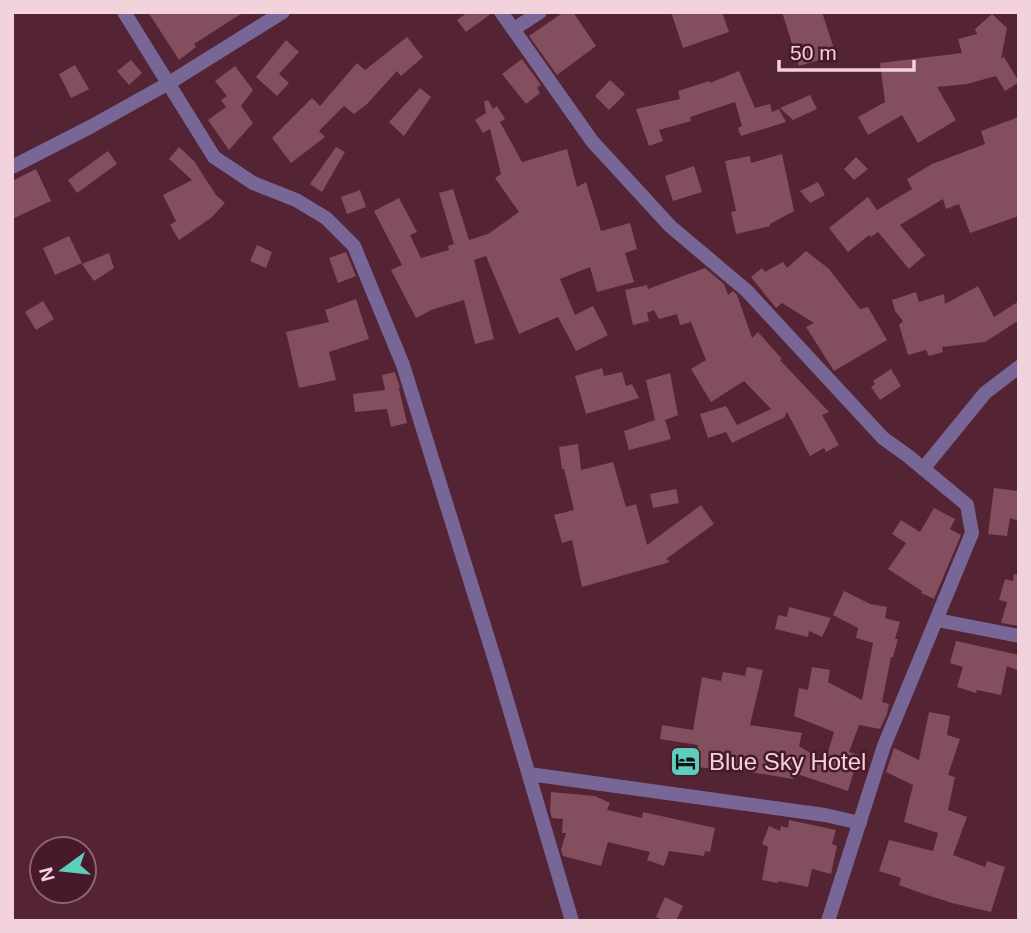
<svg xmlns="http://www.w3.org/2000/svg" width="1031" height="933" font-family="Arial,sans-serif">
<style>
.building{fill:#834e5e}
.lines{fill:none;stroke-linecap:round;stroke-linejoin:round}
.street{stroke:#776696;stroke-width:14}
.labels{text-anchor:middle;stroke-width:5;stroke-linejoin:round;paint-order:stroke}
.poi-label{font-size:24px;fill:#f2d2db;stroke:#48192a;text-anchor:start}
</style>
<rect width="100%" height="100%" fill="#542334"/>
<path class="building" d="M148,12H244L194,44L196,47L179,60Z
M468,12H491L492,13L466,32L457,20Z
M564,12H573L596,46L557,75L529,36Z
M671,12H722L729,32L683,48Z
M782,12H822L836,55L799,66Z
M992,14L1007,28L1001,59L1004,57L1019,82L1005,91L996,76L967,84L937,87L956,120L918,143L902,115L868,135L858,117L885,102L880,63L962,53L958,39L977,34L975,29Z
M407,37L423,57L401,76L397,71L367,104L354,114L344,106L319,131L325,137L291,163L272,138L312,98L320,106L357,63L365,70Z
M286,40L299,52L279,74L289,83L277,96L256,77Z
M522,59L541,85L537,88L540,93L526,104L502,74Z
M131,60L142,73L129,85L117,71Z
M75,65L89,89L71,98L59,74Z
M235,66L253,90L241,106L253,123L229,150L208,120L226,107L221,100L227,96L215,81Z
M739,71L755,108L770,104L772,112L779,109L786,122L741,136L738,128L742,126L735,102L690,117L691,121L659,130L663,141L649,146L636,109L680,99L678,91L709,81L710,83Z
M610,80L625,94L609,110L595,96Z
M420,88L431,97L404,136L389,122Z
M810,95L817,109L793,120L780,108Z
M488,100L493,109L497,106L505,119L500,122L522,162L567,149L577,187L586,182L601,231L630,223L637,249L625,253L634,282L597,292L590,267L560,279L575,315L593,306L608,335L576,351L558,317L519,334L486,256L474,260L494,339L475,344L464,300L431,310L416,318L391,270L402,265L374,211L399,198L417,232L410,235L421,258L449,250L448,246L454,244L439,193L453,189L469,240L488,234L519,212L495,178L501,174L490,129L483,133L475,120L486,113L484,102Z
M1019,117V216L970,233L959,204L946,209L943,199L900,225L925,255L909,269L878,232L871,237L869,235L848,252L829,228L868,197L877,210L912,189L907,179L932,164L985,144L981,131Z
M179,147L194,161L216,195L225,203L211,218L179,240L170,225L176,221L163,195L192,180L169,159Z
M336,147L345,152L322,192L310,184Z
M108,151L117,164L77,193L68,180Z
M782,154L794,211L770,224V226L736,234L731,212L736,211L725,161L750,156L751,163Z
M856,157L868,169L854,180L844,169Z
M694,166L702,192L673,201L665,176Z
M36,169L51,201L12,219V181Z
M818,182L825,195L810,203L800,191Z
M360,190L366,207L347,214L341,197Z
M69,236L82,263L55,275L43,248Z
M257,245L272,252L266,268L250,261Z
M806,251L829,269L860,309L868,307L887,340L834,371L806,327L814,323L782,303L776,308L751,277L762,268L765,272L783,262L787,268Z
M346,252L356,276L338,283L329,258Z
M109,253L114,268L94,281L82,264Z
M705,268L724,284L728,295L733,291L737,295L752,338L758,332L782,359L780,360L829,412L822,415L839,445L826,452L824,448L810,456L787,412L785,417L732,443L726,432L708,438L700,414L726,406L737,425L771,409L744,381L711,402L691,369L706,360L691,322L680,325L677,314L659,319L654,310L647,313L649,321L633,325L625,290L647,285L648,289Z
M978,286L994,317L1019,301V320L985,342L942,347L943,352L929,356L926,350L908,355L899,325L903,321L895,311L892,300L916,292L919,302L944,294L945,304Z
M356,299L369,339L329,352L336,380L299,388L286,332L329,322L325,310Z
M43,301L54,319L36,330L25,312Z
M602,368L604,376L622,372L626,386L632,384L639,398L586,414L575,376Z
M891,369L901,386L880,400L871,387L875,384L873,381Z
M395,372L400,388L394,390L399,389L407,423L391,427L387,409L355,412L353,394L385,390L382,375Z
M670,373L678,415L665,420L671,439L629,450L624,431L655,420L646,380Z
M578,444L581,470L613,462L626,507L636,504L647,545L701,505L714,524L666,559L670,562L582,587L572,540L562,543L554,515L574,510L564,469H562L559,447Z
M994,488L1019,491V521L1010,518L1007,536L988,534Z
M676,489L679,503L653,508L650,494Z
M934,508L955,519L950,529L961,535L934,599L921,593L922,591L888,569L906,543L892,534L901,520L920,532Z
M1014,574L1019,575V626L1001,623L1007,602L999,600L1005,579L1013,581Z
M844,591L870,604L887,607L885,618L900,622L895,639H898L893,657H891L882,702L889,704L887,714L880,729L859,725L849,752L859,755L848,791L794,773L793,779L745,771L694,767L698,745L660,739L662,725L693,730L702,677L721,681L723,672L745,676L747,667L763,670L750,725L802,733L799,746L825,762L834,732L794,716L799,688L808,690L812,667L830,670L828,682L862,700L873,643L856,638L858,628L833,615Z
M789,607L831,618L822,637L809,631L808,637L775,629L778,615L787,617Z
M956,641L1019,655V671L1007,666L1001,695L977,690L976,693L957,687L963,667L950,663Z
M929,712L950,716L947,735L960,739L948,775L955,777L948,810L967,817L953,855L985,867L987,861L1005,867L991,912L952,903L921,893L899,885L901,878L879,871L889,840L933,851L938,833L904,822L913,785L886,772L894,748L919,760Z
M551,792L595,796L610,803L607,810L642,818L643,812L715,828L710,852L705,851L704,856L669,851L664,866L647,860L650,852L608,842L601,866L563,856L561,850L566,833H562L563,819L552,818L550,811Z
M789,820L836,830L832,844L837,846L831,874L812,869L808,887L778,881V883L762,880L768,847L762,844L769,826L780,831L781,826L788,828Z
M665,897L683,906L676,921H665L656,917Z"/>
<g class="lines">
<path class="street" d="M124,12L214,157L253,183L296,200L326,218L354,246L403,365L497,667L572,921
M501,12L592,141L670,226L747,291L883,438L908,456L967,505L972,533L884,746L828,921
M514,29L540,12
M12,167L90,127L169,83L283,12
M923,469L985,393L1019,367
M937,620L1019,636
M529,774L825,815L860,823"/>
</g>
<defs>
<symbol id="hotel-square" viewBox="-11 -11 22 22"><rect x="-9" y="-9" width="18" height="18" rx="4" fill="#5ccebb" stroke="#48192a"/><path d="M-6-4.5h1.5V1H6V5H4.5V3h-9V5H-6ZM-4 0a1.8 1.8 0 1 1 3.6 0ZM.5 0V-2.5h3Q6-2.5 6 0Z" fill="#111"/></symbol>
</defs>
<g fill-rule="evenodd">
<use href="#hotel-square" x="668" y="744" width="35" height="35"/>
</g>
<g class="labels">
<g class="poi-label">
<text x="709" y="770">Blue Sky Hotel</text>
</g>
</g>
<rect width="1031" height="933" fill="none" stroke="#f2d2db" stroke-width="28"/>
<g transform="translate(63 870) rotate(255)"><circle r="33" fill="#48192a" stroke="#8c6371" stroke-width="2"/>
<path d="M0-5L12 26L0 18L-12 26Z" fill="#5ccebb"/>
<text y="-10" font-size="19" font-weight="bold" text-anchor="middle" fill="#f2d2db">N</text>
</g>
<path d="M779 60v10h135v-10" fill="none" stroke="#f2d2db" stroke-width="3.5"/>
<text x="790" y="60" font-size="21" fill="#f2d2db" stroke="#48192a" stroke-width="5" paint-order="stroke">50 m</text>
</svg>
